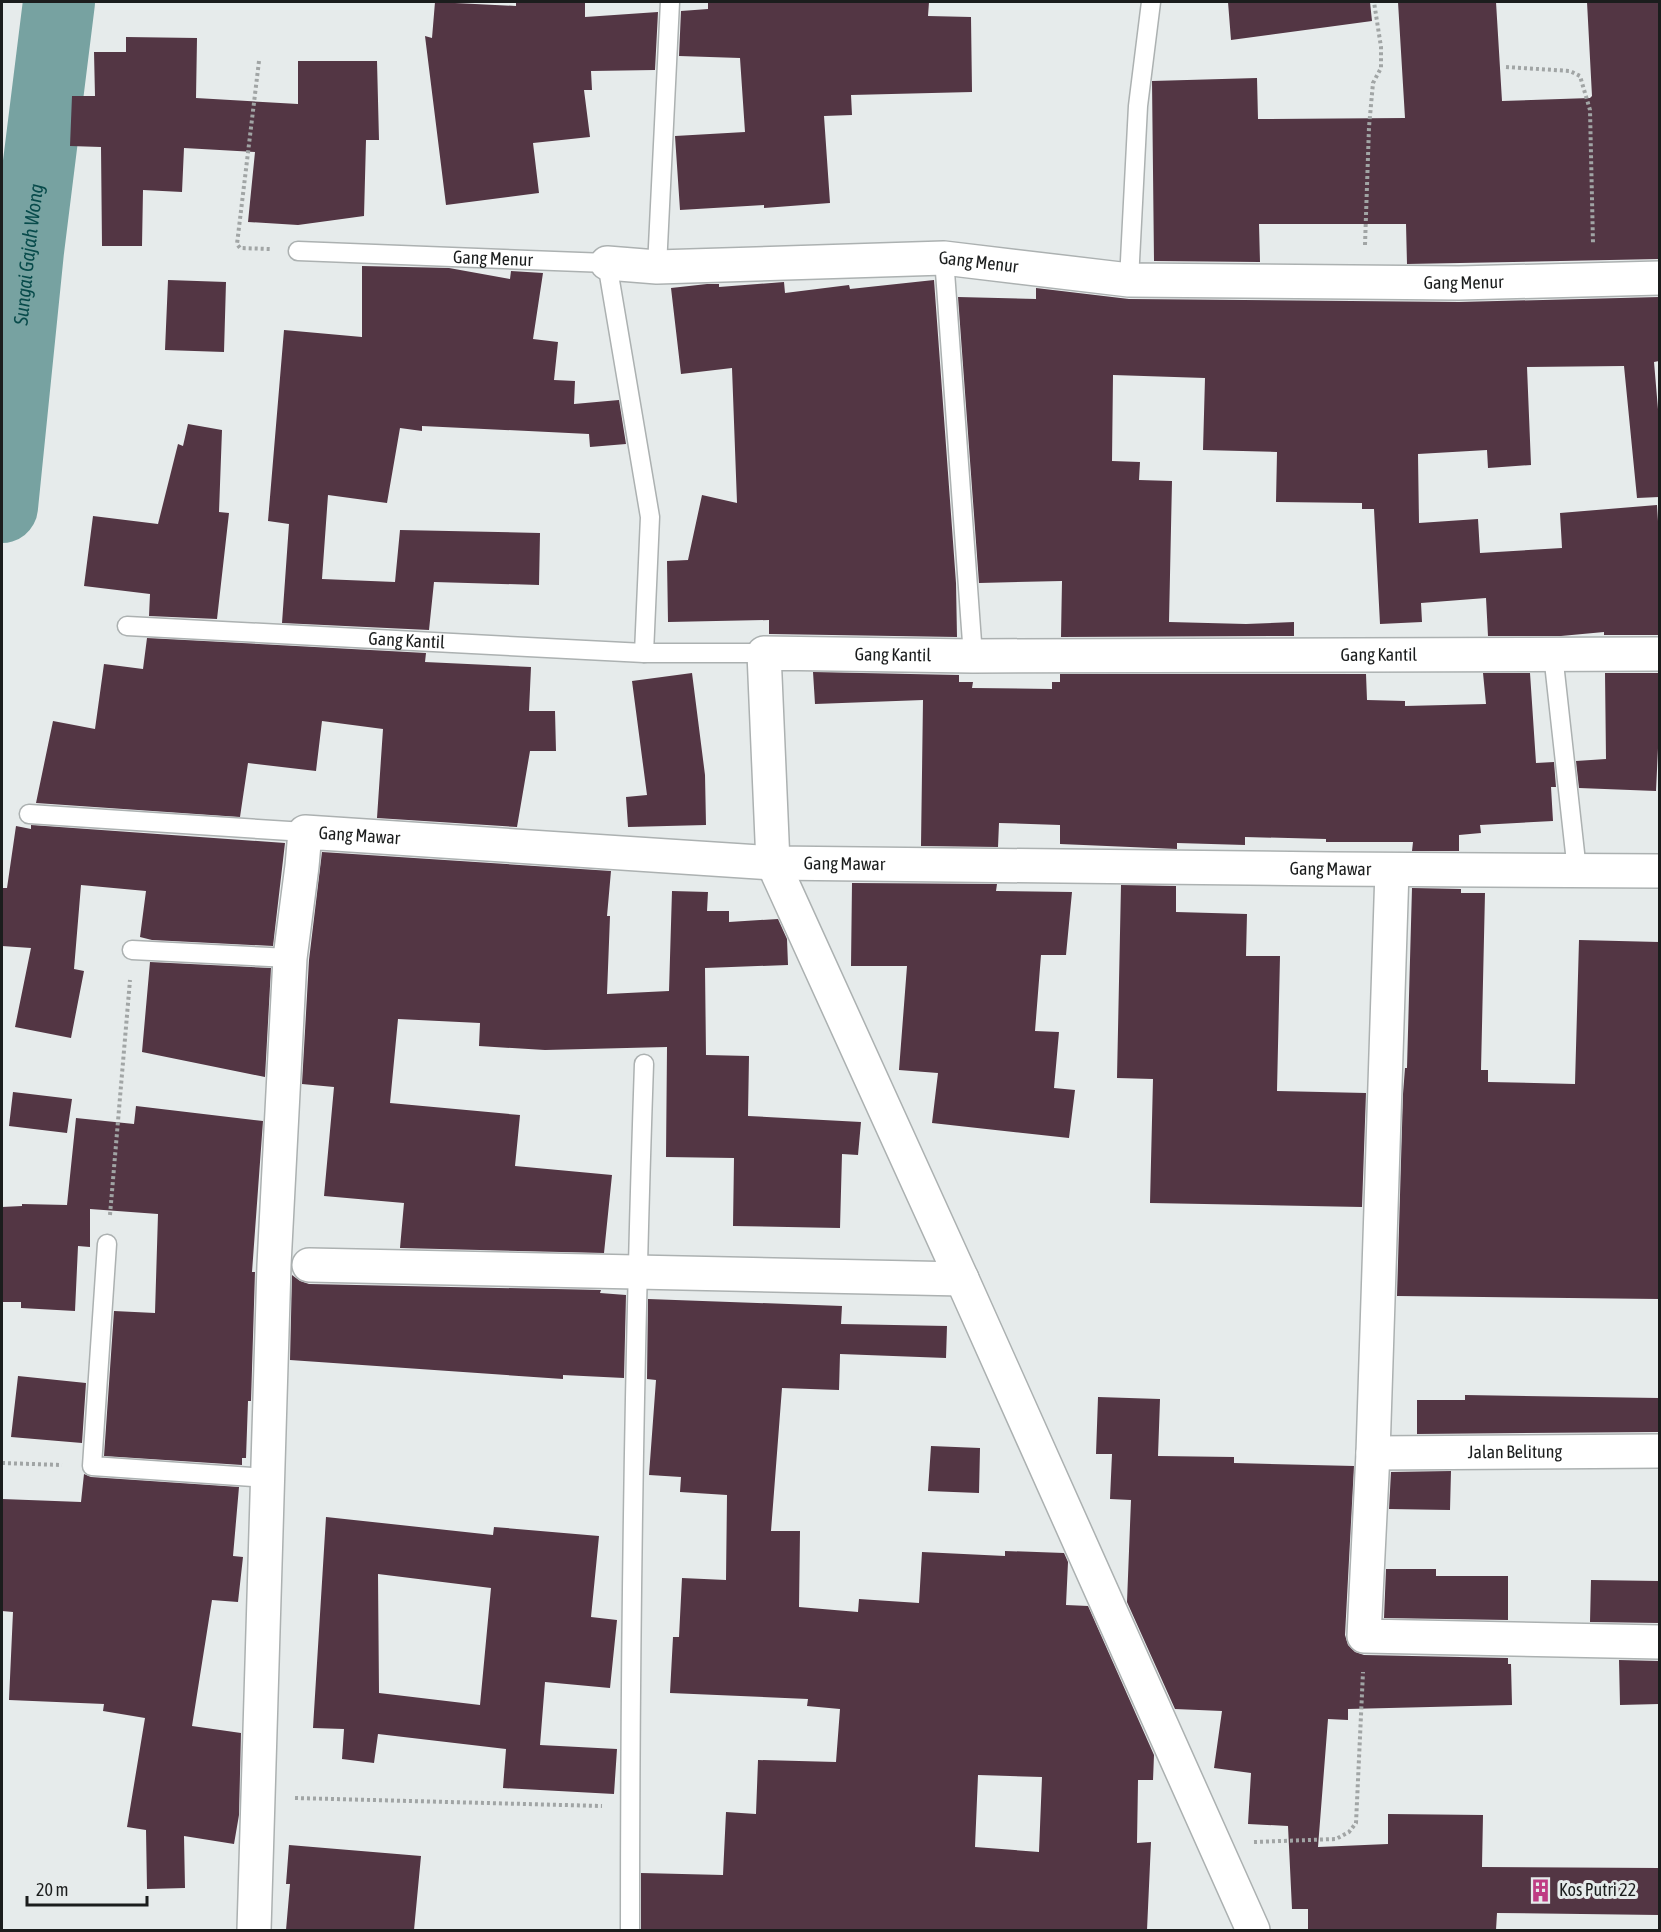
<svg xmlns="http://www.w3.org/2000/svg" width="1661" height="1932" font-family="'Asap Condensed',sans-serif">
<style>
.lines{fill:none;stroke-linecap:round;stroke-linejoin:round}
.river{stroke:#77a2a1;stroke-width:72}
.building{fill:#533644;fill-rule:evenodd}
.lane-casing{stroke:#acb1b1;stroke-width:21}
.street-casing{stroke:#acb1b1;stroke-width:36}
.path{stroke:#a1a5a5;stroke-width:4;stroke-dasharray:3 3;stroke-linecap:butt}
.lane{stroke:#fff;stroke-width:18}
.street{stroke:#fff;stroke-width:33}
.labels{text-anchor:middle;stroke-width:6;stroke-linejoin:round;paint-order:stroke}
.street-label{font-size:18px;fill:#1b1d1d;stroke:#e6ebeb}
.poi-label{font-size:18px;fill:#1b1d1d;stroke:#e6ebeb;text-anchor:start}
.water-label{font-size:20px;font-style:italic;fill:#084b4b;stroke:#e6ebeb}
</style>
<rect width="100%" height="100%" fill="#e6ebeb"/>
<g class="lines">
<path class="river" id="s1" d="M2,507L28,251L59,2"/>
</g>
<path class="building" d="M435,2L516,6V2H585V17L658,12L655,70L591,71L592,90H584L590,137L533,143L539,193L446,205L425,36L432,38Z
M708,2H929L928,16L971,17L972,92L851,95L852,115L824,116L830,203L764,208V205L680,210L675,136L745,132L740,58L679,56L681,11L708,9Z
M1228,2H1370L1372,21L1231,40Z
M1398,2H1496L1502,101L1590,98L1592,96L1587,2H1659V259L1407,264L1406,224H1259L1260,262L1154,261L1152,81L1257,78L1258,119L1405,118Z
M126,37L197,38L196,98L298,104V61H377L379,140H366L364,216L298,225L248,222L255,152L184,148L182,192L143,190L142,246H102L101,147L70,146L72,96H95L94,52H126Z
M362,266L449,268L510,279L511,271L543,273L533,339L558,342L554,380L575,381L574,404L619,400L626,444L590,447L589,434L422,426V431L400,428L387,503L328,495L322,579L395,582L400,530L540,533L539,585L434,582L429,630L282,623L289,524L268,521L284,330L362,337Z
M168,280L226,282L224,352L165,350Z
M934,280L956,583L957,637L769,634V620L668,622L667,561L688,560L702,495L737,503L732,368L681,374L671,288L707,284H719V287L784,282L785,293L849,285L850,289Z
M1036,288L1129,299L1459,302L1659,297V361L1654,362L1659,421V497L1637,498L1624,366L1527,367L1531,465L1488,468L1487,450L1418,454L1419,523L1478,519L1480,553L1562,548L1560,513L1657,505L1659,537V635H1604V632L1561,636H1488L1486,598L1421,603L1422,622L1380,624L1374,509H1362V503L1276,502L1277,452L1203,450L1205,378L1113,375L1112,461L1140,462L1139,480L1172,481L1169,622L1246,624L1294,622V636L1061,637L1062,581L979,583L958,297L1036,299Z
M188,424L222,430L219,512L229,513L217,619L149,616L150,594L84,586L93,516L158,524L178,444L183,446Z
M147,638L426,653L425,662L531,667L529,711H555L556,751H530L517,827L377,818L383,729L322,721L316,771L248,763L240,817L36,803L53,721L95,729L104,664L143,669Z
M813,672L959,675V682H973L972,688L1052,689V682H1060V674H1366L1367,700L1405,701V706L1486,704L1483,673H1530L1536,763L1554,762L1556,787H1551L1553,821L1480,825L1481,833L1459,835V851H1412L1413,842H1326V839L1245,837V845L1177,843V849L1060,844V825L999,823L998,847L921,846L923,700L815,704Z
M692,673L705,775L706,825L628,827L626,797L647,795L632,681Z
M1605,673H1659V727L1656,791L1579,788L1576,761L1606,759Z
M31,825L285,843L273,946L152,940L140,937L146,891L81,885L74,969L84,971L71,1038L15,1027L31,948L2,946V888H7L16,826L31,829Z
M322,852L611,871L607,916H610L607,994L669,991L672,891L708,892L707,911H729V922L778,919L787,939L788,965L705,968L706,1055L749,1056L748,1116L861,1122L858,1155L842,1154L840,1228L733,1226L734,1158L666,1157L667,1047L545,1050L479,1046L480,1023L398,1019L390,1103L520,1115L515,1166L612,1175L604,1253L400,1248L404,1203L324,1196L334,1087L302,1084L309,960Z
M852,883L997,884L996,891L1072,892L1066,955H1041L1035,1031L1059,1032L1054,1088L1075,1090L1069,1138L932,1123L938,1073L899,1070L907,966H851Z
M1121,885L1176,886V912L1247,914L1246,956H1280L1277,1091L1366,1093L1362,1207L1150,1203L1153,1079L1117,1078Z
M1412,888L1461,889V893H1485L1481,1070H1488V1082L1575,1084L1579,940L1659,942V1299L1397,1296L1403,1094L1405,1068H1407Z
M150,962L271,968L265,1077L142,1052Z
M13,1092L72,1099L67,1133L9,1126Z
M136,1106L263,1121L252,1272H255L251,1401H248L246,1458H242V1465L104,1456L114,1311L155,1313L158,1214L90,1209V1247L78,1246L75,1311L21,1308V1302H2V1207L22,1206V1204L67,1205L76,1118L134,1124Z
M292,1275L300,1281L309,1284L601,1290L600,1293L626,1295L624,1378L563,1375V1379L290,1360Z
M648,1299L842,1306L841,1324L947,1326L946,1358L840,1354L839,1390L782,1388L771,1531H800L799,1607L858,1612L859,1599L919,1603L922,1552L1005,1556V1551L1064,1553L1068,1562L1066,1605L1088,1606L1154,1755L1153,1780H1138L1137,1843L1151,1842L1147,1930H641V1873L723,1875L726,1812L756,1814L758,1760L836,1762L840,1709L807,1706L808,1699L670,1693L673,1637H679L682,1578L726,1580L727,1495L680,1492L681,1477L649,1475L656,1380L647,1379ZM978,1775L1042,1777L1039,1852L975,1847Z
M18,1376L86,1383L82,1443L11,1437Z
M1465,1395L1659,1398V1432L1417,1434V1400H1465Z
M1098,1397L1160,1399L1158,1456L1234,1457V1463L1354,1466L1345,1635L1348,1645L1355,1652L1364,1655L1508,1658V1664H1511L1512,1705L1348,1709V1720L1328,1719L1318,1847L1388,1844V1814L1483,1815L1482,1867L1659,1868V1915L1497,1913L1496,1930H1308V1909H1292L1288,1826L1248,1824L1251,1773L1214,1768L1222,1711L1175,1709L1127,1602L1131,1500L1110,1499L1112,1454H1096Z
M931,1446L980,1448L979,1493L928,1491Z
M1451,1471L1450,1510L1389,1509L1391,1472Z
M84,1474L91,1477L239,1487L233,1556L243,1557L238,1602L212,1600L192,1726L241,1733L239,1815L234,1844L184,1836L185,1888L147,1889L146,1830L127,1827L145,1718L103,1711L104,1704L9,1700L13,1612L2,1611V1499L81,1502Z
M326,1517L493,1535L494,1527L599,1536L591,1617L617,1620L610,1688L545,1682L540,1745L617,1749L614,1794L503,1788L506,1749L378,1734L374,1763L342,1759L344,1729L313,1728ZM378,1574L491,1588L480,1705L379,1693Z
M1386,1569H1436V1576H1508V1620L1384,1618Z
M1591,1580L1659,1581V1623L1590,1622Z
M1619,1660L1659,1661V1704L1620,1705Z
M289,1845L421,1856L414,1930H286L290,1884H286Z"/>
<g class="lines">
<defs>
<g id="lane">
<path id="s2" d="M298,251L607,263L650,517L644,653"/>
<path d="M944,258L973,656"/>
<path d="M657,267L670,2"/>
<path d="M1129,280L1138,106L1151,2"/>
<path id="s3" d="M127,626L644,653H764"/>
<path d="M1553,654L1577,871"/>
<path d="M29,814L305,832"/>
<path d="M132,950L290,958"/>
<path d="M107,1244L92,1466L267,1478"/>
<path d="M630,1930C630,1641 634,1353 644,1064"/>
</g>
<g id="street">
<path id="s4" d="M607,263L657,267L944,258L1129,280L1459,283L1660,278"/>
<path d="M1392,870L1373,1453L1364,1636L1660,1642"/>
<path d="M309,1265L962,1279"/>
<path id="s5" d="M1373,1453L1660,1451"/>
<path id="s6" d="M254,1930L274,1265L290,958L302,866L305,832L773,863L1332,869L1660,871"/>
<path id="s7" d="M1253,1930L962,1279L773,863L764,653L973,656L1660,654"/>
</g>
</defs>
<use href="#lane" class="lane-casing"/>
<use href="#street" class="street-casing"/>
<path class="path" d="M259,61L237,244L240,248L270,249
M1506,67L1570,71L1580,76L1590,110L1593,243
M1365,245L1369,127L1373,83L1381,68V47L1374,2
M110,1215L130,980
M2,1463L62,1465
M295,1798L602,1806
M1254,1842L1336,1839L1349,1832L1356,1823L1363,1672"/>
<use href="#lane" class="lane"/>
<use href="#street" class="street"/>
</g>
<defs>
<symbol id="building-bare" viewBox="-9 -9 18 18"><path d="M-4-6H4V6H1V3H-1V6H-4ZM-2.5-4.3h1.7v1.8h-1.7ZM.8-4.3h1.7v1.8H.8ZM-2.5-1h1.7V.8h-1.7ZM.8-1h1.7V.8H.8Z" fill="#be3c83" stroke="#e6ebeb" stroke-width="2.5" paint-order="stroke"/></symbol>
</defs>
<g fill-rule="evenodd">
<use href="#building-bare" x="1524" y="1874" width="33" height="33"/>
</g>
<g class="labels">
<g class="street-label">
<text dy="6" stroke="none"><textPath href="#s2" startOffset="195">Gang Menur</textPath></text>
<text dy="6" stroke="none"><textPath href="#s4" startOffset="372">Gang Menur</textPath></text>
<text dy="6" stroke="none"><textPath href="#s4" startOffset="858">Gang Menur</textPath></text>
<text dy="6" stroke="none"><textPath href="#s3" startOffset="280">Gang Kantil</textPath></text>
<text dy="6" stroke="none"><textPath href="#s7" startOffset="1509">Gang Kantil</textPath></text>
<text dy="6" stroke="none"><textPath href="#s7" startOffset="1995">Gang Kantil</textPath></text>
<text dy="6" stroke="none"><textPath href="#s6" startOffset="1154">Gang Mawar</textPath></text>
<text dy="6" stroke="none"><textPath href="#s6" startOffset="1640">Gang Mawar</textPath></text>
<text dy="6" stroke="none"><textPath href="#s6" startOffset="2126">Gang Mawar</textPath></text>
<text dy="6" stroke="none"><textPath href="#s5" startOffset="142">Jalan Belitung</textPath></text>
</g>
<g class="poi-label">
<text x="1559" y="1896">Kos Putri 22</text>
</g>
<g class="water-label">
<text dy="7" stroke="none"><textPath href="#s1" startOffset="254">Sungai Gajah Wong</textPath></text>
</g>
</g>
<rect width="1661" height="1932" fill="none" stroke="#1b1d1d" stroke-width="6"/>
<path d="M27 1896v9h120v-9" fill="none" stroke="#1b1d1d" stroke-width="3"/>
<text x="36" y="1896" font-size="18" fill="#1b1d1d" stroke="#e6ebeb" stroke-width="4.5" paint-order="stroke">20 m</text>
</svg>
